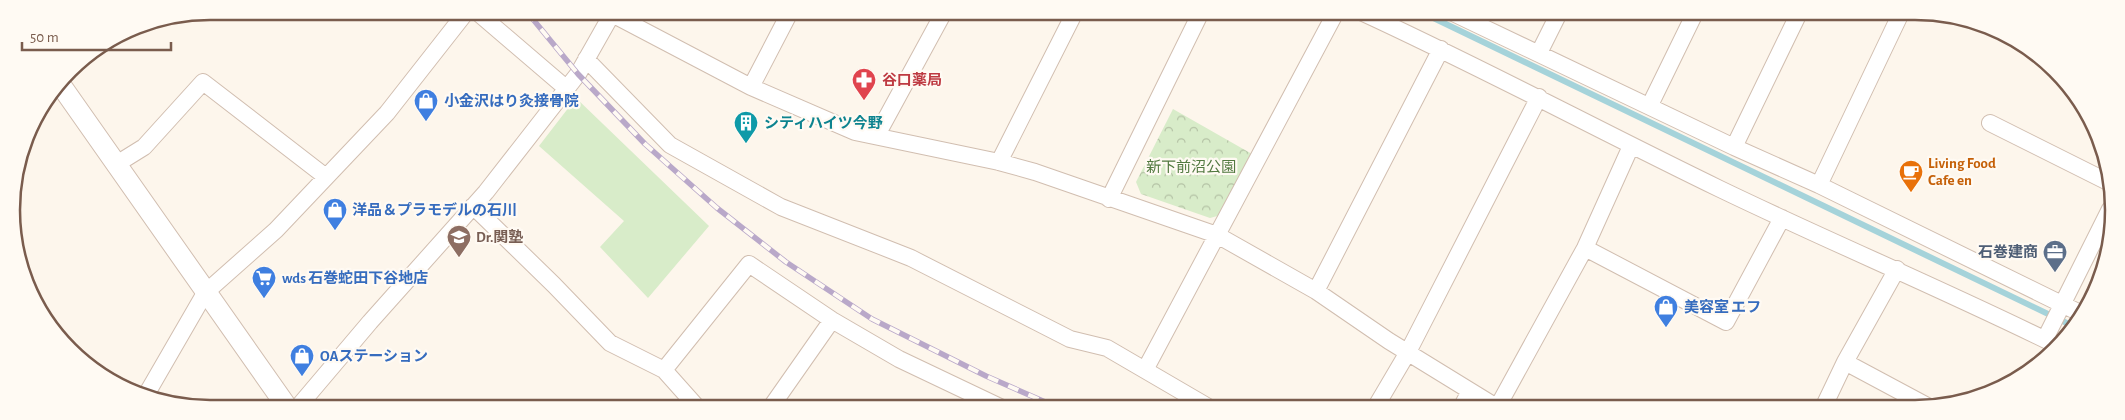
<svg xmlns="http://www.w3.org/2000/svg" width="2125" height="420" font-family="'Alegreya Sans','Noto Sans JP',sans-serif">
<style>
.grass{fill:#d8ecc9}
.park{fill:url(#park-crowns)}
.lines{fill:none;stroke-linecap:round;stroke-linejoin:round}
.stream{stroke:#a5d3da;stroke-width:6}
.minor-casing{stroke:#d1beb0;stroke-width:18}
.tertiary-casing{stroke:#d1beb0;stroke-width:22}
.minor{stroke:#fff;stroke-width:16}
.tertiary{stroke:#fff;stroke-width:20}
.rail-casing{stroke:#b9a8c9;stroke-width:5.5}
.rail{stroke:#fffaf3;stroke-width:4;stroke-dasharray:11;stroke-linecap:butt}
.labels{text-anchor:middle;stroke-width:4.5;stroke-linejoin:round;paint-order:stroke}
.health-label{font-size:15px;font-weight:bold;fill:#be3a42;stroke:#fffaf3;text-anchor:start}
.shop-label{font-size:15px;font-weight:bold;fill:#366cbe;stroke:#fffaf3;text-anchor:start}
.culture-label{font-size:15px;font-weight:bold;fill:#0d838f;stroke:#fffaf3;text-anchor:start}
.food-label{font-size:15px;font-weight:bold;fill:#c56008;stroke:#fffaf3;text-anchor:start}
.park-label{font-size:15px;fill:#537a41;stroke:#fffaf3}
.education-label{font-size:15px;font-weight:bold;fill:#785e54;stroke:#fffaf3;text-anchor:start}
.service-label{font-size:15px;font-weight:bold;fill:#4e5e75;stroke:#fffaf3;text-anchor:end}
.rim{fill:none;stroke:#7a5c4d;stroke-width:2.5}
</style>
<defs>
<pattern id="park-crowns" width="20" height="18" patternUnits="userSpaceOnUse" patternTransform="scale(1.25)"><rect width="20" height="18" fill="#d8ecc9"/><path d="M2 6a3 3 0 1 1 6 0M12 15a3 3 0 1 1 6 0" fill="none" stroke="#b4c2a5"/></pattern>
</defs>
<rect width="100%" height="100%" fill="#fdf6ec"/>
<path class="grass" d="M576,98L709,226L648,298L600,247L624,221L539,146Z"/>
<path class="park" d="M1173,109L1252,154L1221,215L1210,218L1141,194L1136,182Z"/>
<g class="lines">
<path class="stream" d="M1421,12L2073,326"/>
<defs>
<path id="minor" d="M477,12L567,89
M790,12L751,87L855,132L999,162L1035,172L1217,235L1316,291L1389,341L1498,408
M1361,12C1483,68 1600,131 1720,189C1832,243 1947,291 2058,346
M1451,12L1734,147L1819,185L2082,314
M1539,53L1559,13
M586,59L670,145L781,207L911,258L1070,339L1107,348L1210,408
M1650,105L1695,13
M1990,123L2108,182
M877,135L944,12
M1734,147L1799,13
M999,162L1075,12
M115,165L144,147L203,82L326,177
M1819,185L1901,13
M1109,199L1201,12
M473,206L554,285L610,343L664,370L697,407
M1585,248L1726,322L1782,218
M1316,291L1441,49
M2045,339L2110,209
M1845,362L1931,408
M664,370L749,264L832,320L899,359L1002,408
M1145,370L1336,12
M146,395L205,293L276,230L387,113L467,11
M298,407L370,322L486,192L578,74L612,14L751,87
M771,407L832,320
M1375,408L1408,352L1539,97
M1461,408L1470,391
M1497,408L1585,248L1631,146
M1823,408L1845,362L1897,269"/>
<path id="tertiary" d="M60,84L287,407"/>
</defs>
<use href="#minor" class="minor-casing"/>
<use href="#tertiary" class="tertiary-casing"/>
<use href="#minor" class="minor"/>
<use href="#tertiary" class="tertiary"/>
<defs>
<path id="rail" d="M527,12L578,74L645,144L717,208L786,262L872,319L986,376L1059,408"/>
</defs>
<use href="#rail" class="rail-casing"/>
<use href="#rail" class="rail"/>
</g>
<defs>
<symbol id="pharmacy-pin" viewBox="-11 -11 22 30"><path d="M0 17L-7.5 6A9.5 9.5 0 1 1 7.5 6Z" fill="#e0444e" stroke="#fffaf3"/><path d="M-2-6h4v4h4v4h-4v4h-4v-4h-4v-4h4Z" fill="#fff"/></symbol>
<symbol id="shop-pin" viewBox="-11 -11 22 30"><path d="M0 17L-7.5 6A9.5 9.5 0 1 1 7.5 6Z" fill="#3f7fe0" stroke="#fffaf3"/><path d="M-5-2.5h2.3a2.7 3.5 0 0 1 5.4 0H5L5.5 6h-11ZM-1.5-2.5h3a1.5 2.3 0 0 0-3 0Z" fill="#fff"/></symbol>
<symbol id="building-pin" viewBox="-11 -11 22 30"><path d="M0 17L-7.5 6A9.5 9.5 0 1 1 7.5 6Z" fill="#0f9aa8" stroke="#fffaf3"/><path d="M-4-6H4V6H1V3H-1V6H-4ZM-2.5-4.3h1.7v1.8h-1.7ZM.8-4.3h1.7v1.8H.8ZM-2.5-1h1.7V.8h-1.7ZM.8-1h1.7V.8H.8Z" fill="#fff"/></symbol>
<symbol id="cafe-pin" viewBox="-11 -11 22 30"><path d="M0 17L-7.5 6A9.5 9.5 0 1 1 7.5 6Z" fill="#e8710a" stroke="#fffaf3"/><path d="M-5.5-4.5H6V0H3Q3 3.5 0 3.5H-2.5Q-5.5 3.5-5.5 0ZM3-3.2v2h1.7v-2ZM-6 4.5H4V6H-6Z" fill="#fff"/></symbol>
<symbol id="school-pin" viewBox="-11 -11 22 30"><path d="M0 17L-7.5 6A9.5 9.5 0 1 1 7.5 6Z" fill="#8d6e63" stroke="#fffaf3"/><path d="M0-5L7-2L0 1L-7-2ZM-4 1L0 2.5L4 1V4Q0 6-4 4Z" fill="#fff"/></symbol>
<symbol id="office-pin" viewBox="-11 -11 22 30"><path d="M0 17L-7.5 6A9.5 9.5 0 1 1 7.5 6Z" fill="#5c6f8a" stroke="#fffaf3"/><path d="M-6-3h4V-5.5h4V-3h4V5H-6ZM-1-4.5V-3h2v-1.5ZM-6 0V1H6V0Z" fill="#fff"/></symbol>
<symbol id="supermarket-pin" viewBox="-11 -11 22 30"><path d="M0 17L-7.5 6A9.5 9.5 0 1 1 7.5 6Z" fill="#3f7fe0" stroke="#fffaf3"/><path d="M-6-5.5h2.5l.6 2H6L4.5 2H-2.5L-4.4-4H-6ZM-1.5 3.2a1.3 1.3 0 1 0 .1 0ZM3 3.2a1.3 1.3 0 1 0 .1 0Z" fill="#fff"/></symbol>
</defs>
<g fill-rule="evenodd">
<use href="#pharmacy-pin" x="850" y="66" width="28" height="38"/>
<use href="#shop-pin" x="412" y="87" width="28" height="38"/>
<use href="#building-pin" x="732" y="109" width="28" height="38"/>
<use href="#cafe-pin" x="1897" y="158" width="28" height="38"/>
<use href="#shop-pin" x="321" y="196" width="28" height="38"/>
<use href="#school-pin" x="445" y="223" width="28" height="38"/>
<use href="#office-pin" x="2041" y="238" width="28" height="38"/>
<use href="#supermarket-pin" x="250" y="264" width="28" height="38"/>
<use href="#shop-pin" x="1652" y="293" width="28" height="38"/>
<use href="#shop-pin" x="288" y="342" width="28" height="38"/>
</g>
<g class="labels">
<g class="health-label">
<text x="882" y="85">谷口薬局</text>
</g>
<g class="shop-label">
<text x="444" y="106">小金沢はり灸接骨院</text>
<text x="352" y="215">洋品＆プラモデルの石川</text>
<text x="282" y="283">wds 石巻蛇田下谷地店</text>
<text x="1684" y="312">美容室 エフ</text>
<text x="320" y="361">OAステーション</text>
</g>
<g class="culture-label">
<text x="764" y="128">シティハイツ今野</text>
</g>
<g class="food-label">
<text x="1928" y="168">Living Food<tspan x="1928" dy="17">Cafe en</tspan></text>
</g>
<g class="park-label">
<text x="1191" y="172">新下前沼公園</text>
</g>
<g class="education-label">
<text x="476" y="242">Dr.関塾</text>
</g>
<g class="service-label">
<text x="2038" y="257">石巻建商</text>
</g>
</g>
<path d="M0 0H2125V420H0ZM210 20H1915A190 190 0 0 1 2105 210V210A190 190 0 0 1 1915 400H210A190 190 0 0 1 20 210V210A190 190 0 0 1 210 20Z" fill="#fffaf3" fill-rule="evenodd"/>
<path class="rim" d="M210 20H1915A190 190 0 0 1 2105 210V210A190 190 0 0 1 1915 400H210A190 190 0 0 1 20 210V210A190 190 0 0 1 210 20Z"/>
<path d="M22 42v8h149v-8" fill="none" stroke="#7a5c4d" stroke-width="2.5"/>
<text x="30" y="42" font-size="15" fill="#7a5c4d" stroke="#fffaf3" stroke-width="4" paint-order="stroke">50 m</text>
</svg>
